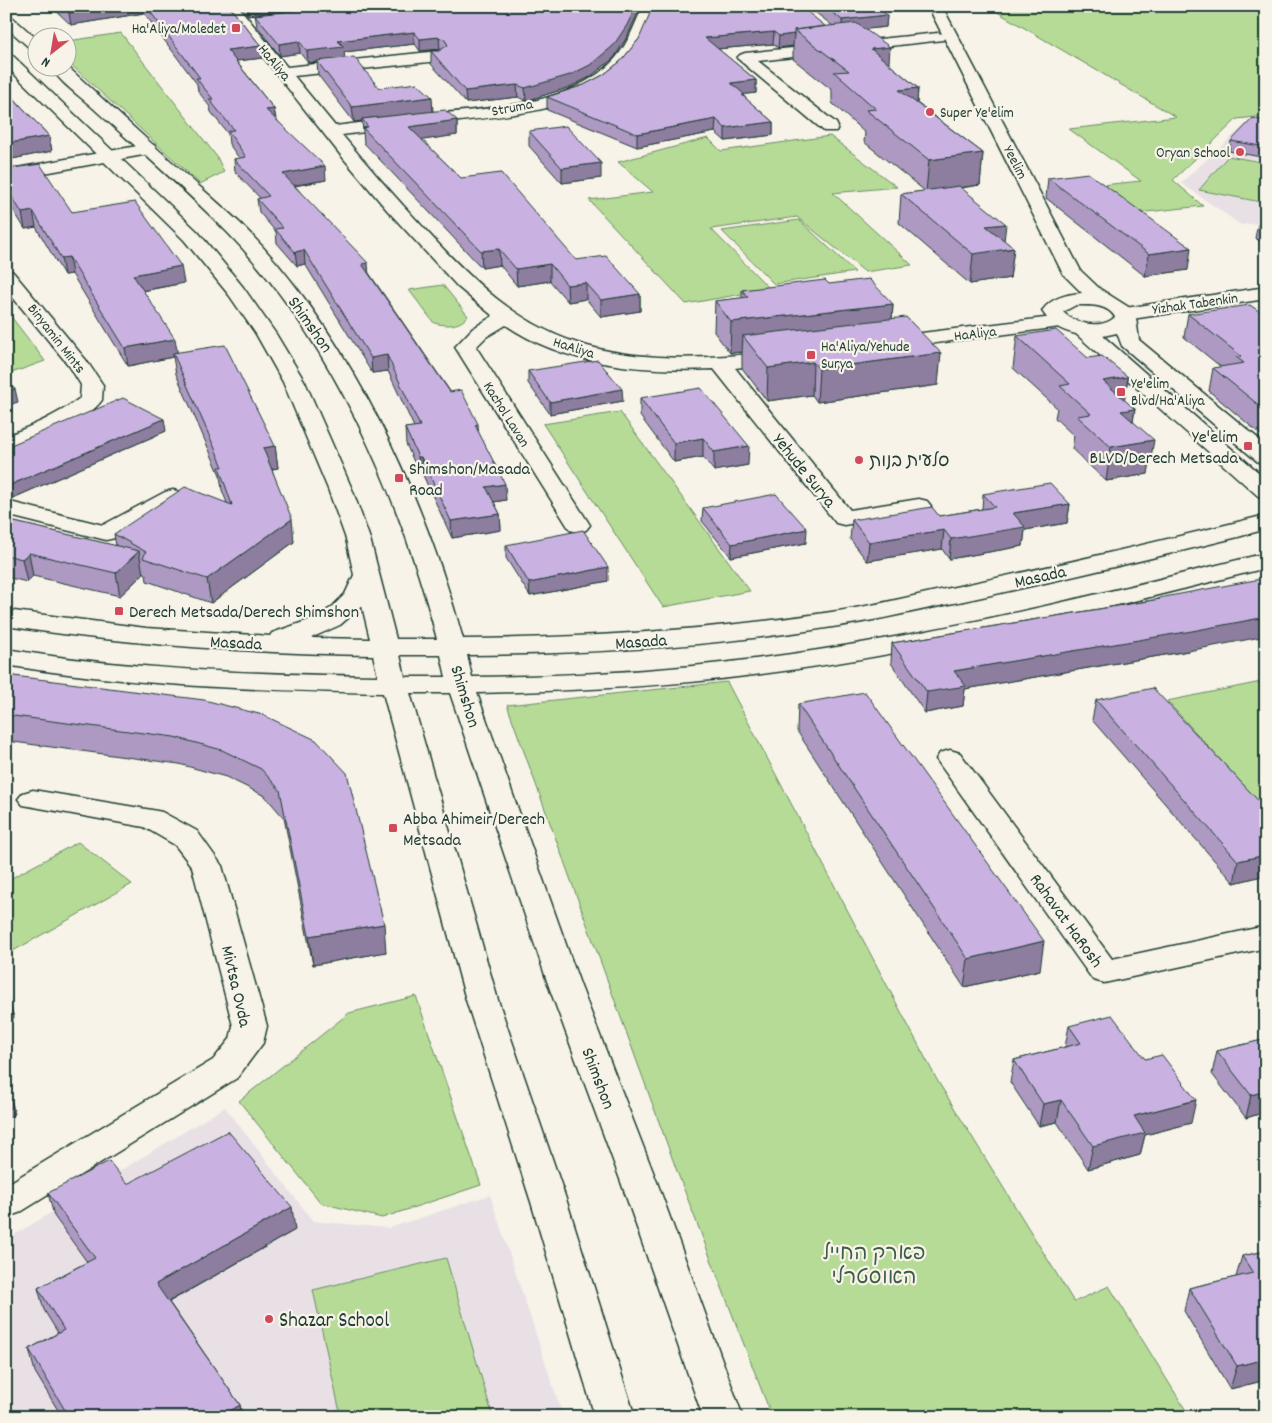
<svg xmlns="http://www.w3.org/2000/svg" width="1272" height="1423" font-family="Dekko,'Playpen Sans Hebrew',sans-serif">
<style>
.built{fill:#e9e0e6}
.green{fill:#b6db96;stroke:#6a8c65}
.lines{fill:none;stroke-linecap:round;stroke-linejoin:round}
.minor-casing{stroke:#1f3d34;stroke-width:3}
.tertiary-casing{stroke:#1f3d34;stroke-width:3}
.secondary-casing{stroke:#1f3d34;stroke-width:3}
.minor{fill:#f7f3e8;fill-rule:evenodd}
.tertiary{fill:#f7f3e8;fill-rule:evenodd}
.secondary{fill:#f7f3e8;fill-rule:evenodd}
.wall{fill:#ad99c2;stroke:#1f3d34}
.shaded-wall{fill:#8d7d9e;stroke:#1f3d34}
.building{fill:#c9b2e1;stroke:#1f3d34}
.poi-dot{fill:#d1495b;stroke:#f7f3e8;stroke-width:2}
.labels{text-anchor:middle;stroke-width:4.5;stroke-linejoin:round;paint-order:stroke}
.far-poi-label{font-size:15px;fill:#1f3d34;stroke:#f7f3e8;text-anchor:start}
.far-street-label{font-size:15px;fill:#1f3d34;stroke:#f7f3e8}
.street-label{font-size:18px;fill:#1f3d34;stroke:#f7f3e8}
.poi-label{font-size:18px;fill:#1f3d34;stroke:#f7f3e8;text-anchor:start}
.near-park-label{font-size:21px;fill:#3d5d48;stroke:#f7f3e8}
.near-poi-label{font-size:21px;fill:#1f3d34;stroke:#f7f3e8;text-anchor:start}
</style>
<rect width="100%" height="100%" fill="#f7f3e8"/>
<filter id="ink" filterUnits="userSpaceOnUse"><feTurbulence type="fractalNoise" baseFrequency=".02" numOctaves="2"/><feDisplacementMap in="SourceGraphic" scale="10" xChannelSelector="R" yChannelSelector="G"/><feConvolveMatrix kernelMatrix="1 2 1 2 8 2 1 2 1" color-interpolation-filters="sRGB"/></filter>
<g filter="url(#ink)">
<path class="built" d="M1266,119V222L1241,225L1181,183L1249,121Z
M225,1107L313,1221L389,1228L490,1195L562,1413L549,1417H17L6,1398V1240Z"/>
<path class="green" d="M987,6H1266V116L1237,119L1173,180L1203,206L1127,214L1093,186L1141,181L1069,129L1176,117Z
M121,33L217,157L224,172L200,184L68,62V41Z
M830,136L897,187L833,193L912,265L865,272L797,217L711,229L770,289L686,304L589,200L653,192L618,162L708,138L721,151Z
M1228,156L1266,163V203L1199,190Z
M799,220L855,272L774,284L722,231Z
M443,285L468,316C459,327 447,326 434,323L409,290Z
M6,310L45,361L6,375Z
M620,412L750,591L663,607L543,424Z
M1266,681V810L1167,701Z
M727,682L937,1080L1074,1302L1109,1286L1190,1417H772L678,1174L507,705Z
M78,842L132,884L6,955V881Z
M416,996L481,1185L382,1218L321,1203L239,1101L349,1013Z
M446,1258L493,1417H341L313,1290Z"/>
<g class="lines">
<defs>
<path id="minor" d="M223,6H238L287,67L439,51L444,53L447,56L444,59L439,61L294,76L335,126C367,122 400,118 433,114C490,108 564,106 609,65C626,50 634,26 643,6H657C647,29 638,55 620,72C577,112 507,115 451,122C415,126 379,130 342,135C368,166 394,196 422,226C470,279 520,329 591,347C652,363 717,358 779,351L786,353L789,357L786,361L735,368L850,510L919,499L927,501L931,506L927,511L844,525L836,523L714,369C644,372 565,366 506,325L486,337L476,347L590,525L586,530L578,532L570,530L455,347L472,329L493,316L458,287L387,210L339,153Z
M938,33L943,34L945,37L943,40L758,61L836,123L838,127L836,131H824L737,58L740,55L745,53Z
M148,144L154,145L157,149L154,153L6,180V170Z
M6,270L13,272L86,360L103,385L102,400C88,421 31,445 6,451V436C32,426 58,415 80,398L81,385L70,367L6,289Z
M1266,287V299L1125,320L1118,318L1115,314L1118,310L1125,308Z
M1061,316L1068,318L1071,322L1068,326L889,349L882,347L879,343L882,339L889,337Z
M173,490L181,492L185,497L181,502L115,538L106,540L6,515V501L103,525L165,492Z
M950,750L960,753L1112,959L1266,926V948L1104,983L1093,980L936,759L940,753Z
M33,790L152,810L162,812L197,831L222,866L267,1026L263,1043L237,1078L19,1213L6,1217V1185L213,1060L230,1039L233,1026L192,867L175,845L144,827L23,805L18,799L23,793Z"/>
<path id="tertiary" d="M928,6H942L1081,271L1100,289L1130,308L1136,318L1139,340L1266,445V464L1258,462L1122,346L1117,333L1103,336L1266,479V498L1258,496L1076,334C1060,330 1051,325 1042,311C1051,298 1066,294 1082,293L1063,274ZM1076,305C1091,305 1107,304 1115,317C1102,330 1074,324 1063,312Z"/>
<path id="secondary" d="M6,15L11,16L38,40V52L33,51L6,27Z
M6,52L11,54L198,232L243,287L276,334L305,382L352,489L370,539L396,639H437C400,496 332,340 228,233C185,189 137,148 92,107C81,97 57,80 52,68L68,67C106,102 144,137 182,171C202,189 222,206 241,224C349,332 423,494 463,639C589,638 714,630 838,611C877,605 916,595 955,587C1059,565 1162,541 1266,515V529L1238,537C1145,560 1052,582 959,602C919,610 879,620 839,626C716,646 592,654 467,655L472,677C567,676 662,671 755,659C928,637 1097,595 1266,553V568L1242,574C1082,615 918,654 754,675C662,687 570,691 477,693L580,984L657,1182L743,1417H703L621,1182L548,984L450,693H410L498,1000L567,1202L635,1417H595L531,1202L466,1000L383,693C257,690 131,686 6,665V649C129,670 254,674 378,676L373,655C250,653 128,645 6,626V610L146,628L270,636L272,633L312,619L331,608L345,594L354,575L346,539L328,489L283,382L256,334L229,295L184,240L6,66ZM362,606L370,639L311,638L340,625ZM400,655H441L446,677H405Z"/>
</defs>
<use href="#minor" class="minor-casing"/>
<use href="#tertiary" class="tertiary-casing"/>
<use href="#secondary" class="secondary-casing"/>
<use href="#minor" class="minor"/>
<use href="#tertiary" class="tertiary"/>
<use href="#secondary" class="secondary"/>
</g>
<path class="wall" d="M51,6H229L261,46L263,58L236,61L274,109L276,119L326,180L295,186L369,273L478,432L506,500L494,502L500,514L501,530L452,538L422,473H419L406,444L405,428L414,427L388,371L372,373L305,264L297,266L277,243L276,232L259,212L257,199L260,198L235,172L234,159L239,158L229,144L228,134L211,112L210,107L198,91L197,84L144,13L71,25Z
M240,6H332L248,15Z
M807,6H875L887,15L886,27L865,29L889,64L918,88L917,103L983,153L980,185L961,188L1004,241L1014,248L1010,278L970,284L899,223L901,194L925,191L864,142L865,133L832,103V90L793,59V46L778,48L773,44L718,49L756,80V93L744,94L745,98L773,122V135L725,141L715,132L637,147L547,110V97L584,85L603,75L621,61L639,39L833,26Z
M255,15L627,37L614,58L590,77L570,87L526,101L518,97L466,103L431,64V51H439L440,50V49L420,51L415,44L344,52V58L379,88L433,111L457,120V135L422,140L461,178L576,260L640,294V311L601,317L586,299L568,302L550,281L517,286L500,265L482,268L364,143L362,121L354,122L318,75L317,62L308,63L300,53L280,56L257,26Z
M6,87L9,93L49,136L52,151L12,159L6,151Z
M1266,121V158L1229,151L1231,141Z
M529,131L601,178L562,183L529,146Z
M6,169L72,212L184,283L143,291L177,352L275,446L278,468L272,469L294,542L211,603L147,581L146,574L143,572V574L120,596L33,576L27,582L6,577V520L116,546L114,534L227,503L222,490L220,475L176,374L173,357L128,366L72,274L64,275L36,227L25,229L6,198Z
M1048,178L1188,270L1145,276L1046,198Z
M1266,223V245L1255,238L1258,224Z
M829,284L893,304L892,319L938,385L817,402L812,395L767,401L742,368V352L730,353L714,332L715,301L742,298V290Z
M1188,314L1266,316V439L1209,391L1213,368L1221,367L1184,337Z
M1017,336L1088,358L1128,377L1124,400L1135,409L1133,422L1148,474L1106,481L1072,449L1074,436L1055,418L1057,408L1013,368Z
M528,371L623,401L550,414L528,383Z
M640,398L748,465L714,471L703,457L674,462L640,416Z
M166,431L13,498L6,494V447Z
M983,494L1070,504L1067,523L1025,530L1023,546L949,559L942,549L867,561L850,539L852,520L939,516L982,509Z
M703,508L806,543L731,557L702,521Z
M506,545L608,581L530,596L506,558Z
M1159,598L1188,651L965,689L963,706L925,713L891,663L892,643L1159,599Z
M6,675L263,715L386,952L313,965L284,818L265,796L226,777L179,764L6,741Z
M1096,700L1266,809V875L1234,883L1092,720Z
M798,704L1040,970L964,987L797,731Z
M1069,1026L1191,1123L1145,1135L1140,1155L1088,1169L1057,1122L1039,1126L1010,1082L1014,1060L1065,1047Z
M1266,1029V1117L1262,1113L1246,1118L1212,1074L1217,1051L1263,1040Z
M127,1184L295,1230L169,1302L240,1405L242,1417H62L35,1372L29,1349L58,1333L44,1310L38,1288L87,1262L54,1216L48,1193Z
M1266,1251V1380L1230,1389L1184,1311L1189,1288L1236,1277L1242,1256Z"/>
<path class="shaded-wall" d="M113,6H143L144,13L71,25L69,13Z
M247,6H332L248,15Z
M636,6H641L627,37L614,58L590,77L570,87L526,101L525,88Z
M887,15L886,27L842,32V20Z
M414,32L415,44L344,52L345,59L308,63L307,51L338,41Z
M774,32L773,44L705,50V38Z
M794,34L793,46L778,48L779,36Z
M439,37L440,49L420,51V39Z
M299,41L300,53L280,56L279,44Z
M261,46L263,58L228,62L227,50Z
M890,47L888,77L871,49Z
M756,80V93L731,96V83Z
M517,85L518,97L466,103L465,91Z
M918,88L916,119L899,90Z
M432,97L433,112L362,119V121L354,122L352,107Z
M274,109L276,121L266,110Z
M716,119L715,132L637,147V134Z
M457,120V135L410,142L409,127Z
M773,122V135L725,141V128Z
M49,136L52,151L12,159L10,143Z
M983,153L980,185L926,192L929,160Z
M601,163V178L562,183V168Z
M325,166L326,180L285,187L283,174Z
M33,211L36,227L25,229L22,213Z
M1006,224L1003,250L1014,248L1010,278L970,284L973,254L986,226Z
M1191,248L1188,270L1145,276L1149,254Z
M499,249L500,265L482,268L481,251Z
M304,250L305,264L297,266L295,252Z
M69,257L72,274L64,275L61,258Z
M368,263L369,277L362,264Z
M550,264V281L517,286L516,269Z
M181,266L184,283L135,292L133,275Z
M586,283V299L568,302L567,285Z
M640,294V311L601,317V300Z
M893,304L891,335L743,336L742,352L730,353L731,322Z
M175,339L178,356L173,353V357L128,366L125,348Z
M941,353L938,385L817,402L819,369Z
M387,355L388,371L372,373L371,358Z
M813,362L812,395L767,401L768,368Z
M1128,377L1123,410L1103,381Z
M15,389L18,402L6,406V393Z
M622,389L623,401L550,414V402Z
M1135,409L1129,442L1121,411Z
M164,419L166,431L13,498L10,485Z
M478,424L479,440L475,425Z
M703,438V457L674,462V443Z
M1154,440L1148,474L1106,481L1111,447Z
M275,446L278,468L266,470L263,448Z
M749,446L748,465L714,471V452Z
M418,457H421L422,473H419Z
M505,484L506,500L487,503L486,487Z
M1070,504L1067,523L1025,530L1023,546L949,559L951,539L1013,513Z
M500,514L501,530L452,538L451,521Z
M292,519L294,542L211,603L207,579Z
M807,529L806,543L731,557L732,544Z
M944,530L942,549L867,561L869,542Z
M139,551L143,574L120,596L116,573Z
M29,553L33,576L27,582L22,559Z
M608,567V581L530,596L529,583Z
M1266,617V636L1188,651L965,689L963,706L925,713L927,692L954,671Z
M8,820L12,835L6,837V821Z
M1266,855V875L1234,883L1238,861Z
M384,924L386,952L313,965L309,936Z
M1044,941L1040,970L964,987L968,959Z
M6,989L14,1018L6,1022Z
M6,1085H7L15,1114L6,1119Z
M1266,1091V1101L1262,1113L1246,1118L1251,1095Z
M1061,1100L1057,1122L1039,1126L1043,1104Z
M1196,1100L1191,1123L1145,1135L1140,1155L1088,1169L1093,1146L1134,1116Z
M292,1207L295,1230L161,1306L156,1284Z
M1266,1359V1380L1230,1389L1237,1366Z
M240,1405L242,1417H220Z"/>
<path class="building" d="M61,6H113L69,13Z
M146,6H229L261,46L227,50L274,109L266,110L325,166L283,174L368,263L362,264L450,392L461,390L478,424L475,425L505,484L486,487L500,514L451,521L421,457H418L405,428L420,426L387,355L371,358L304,250L295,252L275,229L283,228L257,199L269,196L234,159L246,157L228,131L234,130L209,99H213L196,78H200Z
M338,6H636L627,25L613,46L590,65L570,75L525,88L517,85L465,91L431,51H439L448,45L445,40L439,37L420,39L414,32L338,41L344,47L307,51L299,41L279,44L255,15Z
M653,6H800L825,26L794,30V34L779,36L774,32L705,38L756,80L731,83L745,95H742L773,122L725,128L716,119L637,134L547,97L584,85L603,75L621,61L639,39Z
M824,6H875L887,15L842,20Z
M856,23L890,47L871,49L918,88L899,90L983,153L929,160L866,110L876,109L834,72L849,71L794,30Z
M354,57L379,88L417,83L432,97L352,107L317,61Z
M6,90L49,136L10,143L6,139Z
M445,110L457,120L409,127L461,178L501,173L576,260L606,256L640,294L601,300L586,283L567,285L550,264L516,269L499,249L481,251L363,128L368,127L362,119Z
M1253,118L1266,121V147L1231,141Z
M566,126L601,163L562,168L529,131Z
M40,164L72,212L135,202L181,266L133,275L175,339L125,348L69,257L61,258L33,211L22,213L6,187V169Z
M1088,173L1191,248L1149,254L1048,178Z
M959,186L1006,224L986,226L1014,248L973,254L901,194Z
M1266,223V229L1258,224Z
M869,279L893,304L731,322L715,301L748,297L742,290L825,280L829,284Z
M1250,305L1266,316V411L1213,368L1244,363L1236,357L1241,356L1188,314Z
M906,317L941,353L819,369L813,362L768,368L743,336Z
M1056,330L1088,358L1102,356L1128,377L1103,381L1135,409L1121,411L1154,440L1111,447L1077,416L1091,414L1060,386L1070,384L1017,336Z
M225,345L275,446L263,448L292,519L207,579L143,558L146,552L114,534L185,487L232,505L219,467H223L173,353Z
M598,360L622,389L550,402L528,371Z
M6,383L15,389L6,393Z
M701,388L749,446L714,452L703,438L674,443L640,398Z
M123,398L164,419L10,485L6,483V447Z
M1050,483L1070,504L1013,513L1025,527L951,539L944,530L869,542L852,520L932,507L939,516L995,507L983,494Z
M776,494L807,529L732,544L703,508Z
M6,520L139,551L116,573L29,553L22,559L6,555Z
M583,530L608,567L529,583L506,545Z
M1266,578V617L1192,631L954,671L966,686L927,692L892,643L1160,599L1159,598Z
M6,675L204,700L263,715L316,740L347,773L384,924L309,936L280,790L261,769L222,750L174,737L6,715Z
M1153,688L1266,809V855L1238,861L1096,700Z
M865,692L1044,941L968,959L798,704Z
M1112,1015L1145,1059L1162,1055L1196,1100L1134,1116L1145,1133L1093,1146L1061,1100L1043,1104L1014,1060L1081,1043L1069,1026Z
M1266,1039V1091L1251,1095L1217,1051Z
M228,1131L292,1207L156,1284L240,1405L220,1417H69L29,1349L64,1330L38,1288L95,1258L48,1193L109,1161L127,1184Z
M1266,1251V1359L1237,1366L1189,1288L1253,1273L1242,1256Z"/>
</g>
<g class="poi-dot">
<rect x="231" y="23" width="10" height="10" rx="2.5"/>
<circle cx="930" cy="112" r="5"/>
<circle cx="1240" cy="152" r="5"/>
<rect x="806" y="350" width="10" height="10" rx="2.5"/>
<rect x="1116" y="387" width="10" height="10" rx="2.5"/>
<rect x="1243" y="441" width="10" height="10" rx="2.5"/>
<circle cx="859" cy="460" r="5"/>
<rect x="394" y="473" width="10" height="10" rx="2.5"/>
<rect x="114" y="606" width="10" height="10" rx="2.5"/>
<rect x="388" y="823" width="10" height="10" rx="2.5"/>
<circle cx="269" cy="1319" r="5"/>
</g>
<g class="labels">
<g class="far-poi-label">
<text x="226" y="33" text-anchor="end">Ha'Aliya/Moledet</text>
<text x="940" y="117">Super Ye'elim</text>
<text x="1230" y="157" text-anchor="end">Oryan School</text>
<text x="821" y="351">Ha'Aliya/Yehude<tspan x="821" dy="17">Surya</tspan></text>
<text x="1131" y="388">Ye'elim<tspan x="1131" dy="17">Blvd/Ha'Aliya</tspan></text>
</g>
<g class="far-street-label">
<text transform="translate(275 62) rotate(51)" y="5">HaAliya</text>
<text transform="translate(512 107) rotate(-11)" y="5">Struma</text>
<text transform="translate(1016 162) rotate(63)" y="5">Yeelim</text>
<text transform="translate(1195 303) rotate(-8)" y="5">Yizhak Tabenkin</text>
<text transform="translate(975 333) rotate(-7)" y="5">HaAliya</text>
<text transform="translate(57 338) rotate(52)" y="5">Binyamin Mints</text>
<text transform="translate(574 347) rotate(17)" y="5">HaAliya</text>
<text transform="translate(507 414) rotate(58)" y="5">Kachol Lavan</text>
</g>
<g class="street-label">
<text transform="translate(311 324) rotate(55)" y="6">Shimshon</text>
<text transform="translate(805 470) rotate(51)" y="6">Yehude Surya</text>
<text transform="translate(1040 576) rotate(-13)" y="6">Masada</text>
<text transform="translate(641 641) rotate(-4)" y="6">Masada</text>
<text transform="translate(236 642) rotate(3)" y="6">Masada</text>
<text transform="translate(466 696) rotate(73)" y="6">Shimshon</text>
<text transform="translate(1067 920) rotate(54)" y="6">Rahavat HaRosh</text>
<text transform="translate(237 986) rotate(77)" y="6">Mivtsa Ovda</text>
<text transform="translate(599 1078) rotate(69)" y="6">Shimshon</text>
</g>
<g class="poi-label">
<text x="1238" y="442" text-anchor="end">Ye'elim<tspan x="1238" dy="21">BLVD/Derech Metsada</tspan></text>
<text x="869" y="466">סלעית בנות</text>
<text x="409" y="474">Shimshon/Masada<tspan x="409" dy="21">Road</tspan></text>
<text x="129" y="617">Derech Metsada/Derech Shimshon</text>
<text x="403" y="824">Abba Ahimeir/Derech<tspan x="403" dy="21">Metsada</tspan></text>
</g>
<g class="near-park-label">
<text x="874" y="1259">פארק החייל<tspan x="874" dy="24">האוסטרלי</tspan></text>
</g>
<g class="near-poi-label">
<text x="279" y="1326">Shazar School</text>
</g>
</g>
<rect width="1272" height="1423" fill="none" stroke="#f7f3e8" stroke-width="25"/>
<rect x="12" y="12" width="1247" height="1398" fill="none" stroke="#1f3d34" stroke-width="2" filter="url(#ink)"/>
<g transform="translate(52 52) rotate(211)"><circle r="24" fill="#f7f3e8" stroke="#a1aaa0"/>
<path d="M0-4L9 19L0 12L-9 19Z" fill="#d1495b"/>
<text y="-8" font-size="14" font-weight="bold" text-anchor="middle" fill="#1f3d34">N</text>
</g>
</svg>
